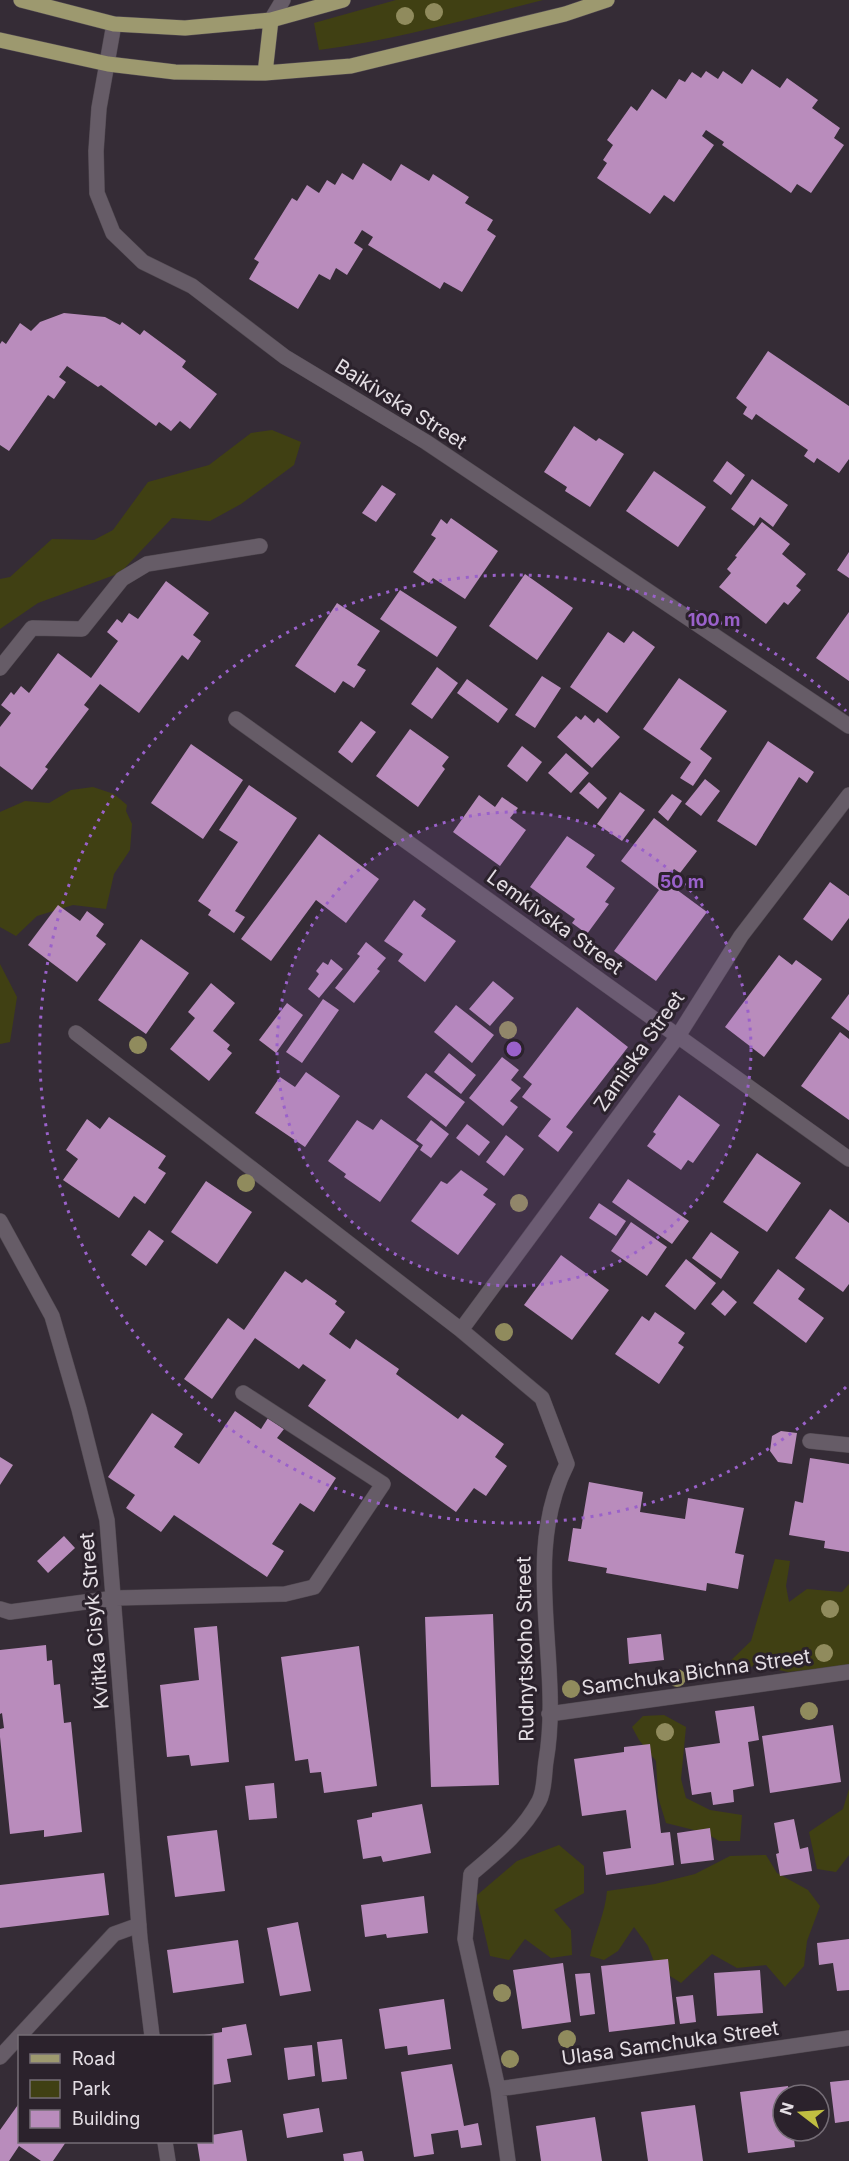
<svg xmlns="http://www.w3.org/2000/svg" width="849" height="2161" font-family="Inter,sans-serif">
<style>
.green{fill:#404013}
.building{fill:#b98cbc}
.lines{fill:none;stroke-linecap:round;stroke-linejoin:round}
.minor-casing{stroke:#514951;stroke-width:16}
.major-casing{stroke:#514951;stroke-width:16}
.minor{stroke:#665c67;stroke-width:15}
.major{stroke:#9d996f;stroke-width:15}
.tree{fill:#908b5d}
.ring{fill:none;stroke:#9a61ca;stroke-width:3;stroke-dasharray:3 6}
.labels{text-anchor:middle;stroke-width:6;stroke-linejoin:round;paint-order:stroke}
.street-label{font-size:20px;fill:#e4dee4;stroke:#2b222c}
.centre{fill:#9a61ca;stroke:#2b222c;stroke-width:3}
.ring-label{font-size:18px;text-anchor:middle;font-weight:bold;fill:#9a61ca;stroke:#2b222c;stroke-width:6;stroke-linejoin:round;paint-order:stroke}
</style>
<rect width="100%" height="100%" fill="#352c36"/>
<path class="green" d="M396,0H543C468,19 395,40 319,50L314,23Z
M272,430L301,442L294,465L241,504L210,521L172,518L120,573L38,603L0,629V579L10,577L52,539L94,540L113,530L148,482L209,465L251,433Z
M93,787L114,794L127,805L126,811L132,824L130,850L114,874L106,909L73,905L37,916L16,936L0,927V812L25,801L49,803L71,790Z
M0,964L17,997L10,1042L0,1044Z
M775,1559L790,1561L786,1586L789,1602L807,1589L842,1592L849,1584V1665L788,1672L759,1666L722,1669L751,1641Z
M664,1715L686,1727L681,1779L686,1798L710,1810L742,1815L740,1841H719L706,1833L666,1823L658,1797L656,1761L639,1740L632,1727L643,1716Z
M849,1789V1855L836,1872L817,1869L809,1832L843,1809Z
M559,1845L584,1866V1893L554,1910L571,1930L572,1955L551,1958L525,1939L509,1960L490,1956L476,1896L517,1861Z
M766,1855L777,1873L808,1890L820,1906L807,1941L804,1966L785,1987L766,1965L737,1968L712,1954L681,1983L656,1967L648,1946L634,1927L618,1951L604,1960L590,1956C595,1933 605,1914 607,1891L655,1884L695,1874L730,1856Z"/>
<path class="building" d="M752,69L780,88L787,78L818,100L812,108L840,128L834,138L844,145L811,193L797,184L791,193L722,145L724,142L706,130L702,136L714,145L674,202L664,195L650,214L597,178L607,163L603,160L613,145L607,140L631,106L637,111L652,89L666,99L679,79L685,82L692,72L701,78L706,71L718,79L723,71L742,84Z
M363,163L391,181L401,164L429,181L433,174L469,197L465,203L493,220L487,230L496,236L462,292L444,282L440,289L368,245L373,237L362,230L354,243L363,249L347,275L336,268L330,280L319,274L298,309L249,279L259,262L254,259L292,198L297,201L307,185L319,193L327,180L335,185L342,173L353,180Z
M64,313L105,317L120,325L122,322L140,335L144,330L186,361L182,367L217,394L190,429L180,421L171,431L159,422L156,426L101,385L98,387L67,366L59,377L66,382L54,399L48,395L9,451L0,445V344L2,341L6,344L20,323L31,331L40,322Z
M768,351L849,406V459L839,473L817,458L814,463L804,456L808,450L756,414L752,420L743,414L747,407L736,398Z
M574,426L596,441L599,438L624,454L590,507L565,491L567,487L544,472Z
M727,461L745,475L731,495L713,481Z
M654,471L706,507L678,547L626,511Z
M752,479L788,505L773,527L760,517L754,526L731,509Z
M382,485L396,494L376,522L362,513Z
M451,518L498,551L465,599L433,578L429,583L413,572L436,538L431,535L441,519L447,524Z
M762,522L790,544L782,554L806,574L796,586L801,590L788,605L784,602L766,624L719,587L731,573L727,569L737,557L735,556Z
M849,552V578L837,570Z
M525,574L573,608L537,660L489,626Z
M166,581L209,613L193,635L201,641L188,660L182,655L139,713L100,684L84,705L89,709L45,767L48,769L32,790L0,766V727L11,713L1,705L11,692L14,695L21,686L29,693L58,653L91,678L118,641L107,632L117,619L122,623L129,613L138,619Z
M400,590L457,627L437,657L380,619Z
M337,603L380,631L357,665L366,670L354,688L343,681L335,693L295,666Z
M849,612V681L816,658Z
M633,631L655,647L607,713L570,687L608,632L624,643Z
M437,667L458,683L432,719L411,704Z
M542,676L561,688L535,728L515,715Z
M679,678L727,711L700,749L712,758L693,786L680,778L691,762L643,729Z
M467,679L508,709L498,723L457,693Z
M585,715L594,723L598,718L620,737L592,768L557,737L576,716L581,720Z
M361,721L376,732L352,763L338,752Z
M410,729L449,757L442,766L445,769L418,807L376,776Z
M768,741L814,772L807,783L799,777L756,846L717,821Z
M191,744L243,780L203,839L151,803Z
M522,746L542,762L527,782L507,766Z
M566,753L589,773L571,793L548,773Z
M705,779L720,791L701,816L685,804Z
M589,782L607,798L598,809L579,793Z
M249,785L297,818L235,911L245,917L234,933L208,915L211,910L198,901L238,842L219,830Z
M620,792L645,810L622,841L597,824Z
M672,794L682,801L668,821L658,812Z
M479,795L495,807L502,797L518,808L510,818L526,830L500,866L453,832Z
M654,818L697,851L680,873L674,869L665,881L707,912L656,981L614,951L659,890L621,861Z
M319,834L379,879L346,923L316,900L271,961L241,939Z
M567,836L595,855L586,867L615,888L605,902L609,904L587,934L572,923L575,919L530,887Z
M830,882L849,896V918L832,941L803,919Z
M414,900L426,909L421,916L456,941L425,982L398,961L403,954L384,941Z
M58,905L80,921L87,911L104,924L96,936L106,944L77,982L28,945Z
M141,939L189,973L146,1034L98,1000Z
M366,942L386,958L377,969L380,971L354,1003L335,988L360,956L357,954Z
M779,955L792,965L796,960L822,979L764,1057L725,1027Z
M331,959L343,969L319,998L308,989L319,974L316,971L323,962L328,965Z
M493,981L514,998L490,1026L469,1009Z
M211,983L235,1003L213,1031L230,1045L227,1049L232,1053L209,1081L170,1049L195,1018L188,1012Z
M849,994V1031L831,1018Z
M323,999L339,1010L302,1063L286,1052Z
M287,1003L303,1015L276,1053L259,1040Z
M456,1005L494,1035L472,1063L434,1032Z
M577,1007L628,1047L566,1127L573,1132L558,1152L538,1136L551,1119L522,1097L532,1084L523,1077Z
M840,1032L849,1039V1120L801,1086Z
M449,1053L476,1075L461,1094L434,1072Z
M502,1057L519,1070L511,1080L521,1088L510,1101L518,1107L503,1126L469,1098Z
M306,1072L340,1096L305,1147L255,1113L280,1077L295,1087Z
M426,1073L465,1102L446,1127L407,1097Z
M679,1095L720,1125L693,1163L688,1160L681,1170L647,1146L656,1134L653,1132Z
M109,1117L166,1156L158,1168L166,1173L145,1204L134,1196L119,1218L63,1180L78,1159L66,1150L87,1119L100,1129Z
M381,1119L419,1146L380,1202L344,1177L346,1174L328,1161L357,1120L373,1130Z
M431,1120L449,1134L431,1158L420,1150L423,1145L416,1140Z
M467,1124L490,1142L479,1156L456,1138Z
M506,1135L524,1149L504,1176L486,1162Z
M757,1153L801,1183L767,1232L723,1202Z
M461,1170L488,1189L483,1195L496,1204L458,1255L411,1221L441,1181L447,1184Z
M628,1179L689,1221L672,1244L612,1202Z
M206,1181L252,1212L217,1264L171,1232Z
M599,1203L626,1221L616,1236L589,1218Z
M830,1209L849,1223V1284L843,1292L795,1258Z
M631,1222L667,1247L647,1276L611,1251Z
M149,1230L164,1241L146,1266L131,1255Z
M711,1232L739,1252L721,1279L692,1258Z
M561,1255L609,1290L572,1340L524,1305Z
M686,1259L716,1283L695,1310L665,1286Z
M778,1269L805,1289L798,1299L824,1318L806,1343L753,1303Z
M285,1271L302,1283L306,1279L337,1301L335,1304L345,1312L329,1334L350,1349L356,1339L399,1369L396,1374L458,1419L462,1414L504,1444L495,1457L507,1466L486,1496L474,1488L456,1512L308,1406L326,1380L303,1364L299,1369L255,1338L212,1399L184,1379L228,1318L244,1330Z
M723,1290L737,1302L725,1316L711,1304Z
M655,1312L685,1333L678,1343L684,1347L659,1384L615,1354L642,1316L649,1321Z
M235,1411L261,1429L268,1418L284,1429L277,1438L336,1478L314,1512L300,1503L272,1544L284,1551L267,1577L174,1515L161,1532L126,1508L135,1495L108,1477L152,1413L183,1434L174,1447L199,1464Z
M781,1431L797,1433L792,1464L778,1462L770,1451L772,1436Z
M0,1457L13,1465L0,1485Z
M810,1458L849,1464V1552L824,1548L825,1541L789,1535L795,1501L803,1503Z
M589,1482L643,1492L640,1512L685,1519L688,1498L744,1508L735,1553L744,1555L738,1589L707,1583L706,1591L606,1573L607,1568L568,1561L573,1528L581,1529Z
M64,1536L75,1548L48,1573L37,1561Z
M493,1614L499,1785L431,1787L425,1617Z
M217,1626L229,1762L191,1766L189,1755L167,1757L160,1685L199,1680L194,1628Z
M661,1634L664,1660L629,1664L627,1638Z
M46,1645L47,1661L52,1660L54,1685L60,1684L64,1723L71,1722L82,1832L44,1837V1830L10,1834L0,1737V1729L4,1728L2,1713L0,1714V1650Z
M359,1646L377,1786L324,1793L321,1772L310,1773L308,1759L295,1761L281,1657Z
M754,1706L759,1740L748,1742L754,1786L733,1790L734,1802L713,1805L711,1792L692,1795L685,1748L720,1743L715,1711Z
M833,1725L841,1782L770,1793L762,1736Z
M650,1744L661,1833L670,1832L674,1865L606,1875L603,1852L631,1848L626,1810L582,1816L574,1759L624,1752V1747Z
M274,1783L277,1818L249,1820L245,1786Z
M422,1804L431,1853L383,1862L381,1856L363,1859L357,1820L372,1817V1813Z
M794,1819L800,1849L808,1847L812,1871L780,1876L776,1854L779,1853L774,1823Z
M710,1828L714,1860L681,1864L677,1833Z
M217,1830L225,1891L175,1897L167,1836Z
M104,1873L109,1915L0,1928V1885Z
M424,1896L428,1933L387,1938L386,1934L365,1937L361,1905Z
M298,1922L311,1991L280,1996L267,1928Z
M849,1939V1990L837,1991L833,1963L819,1965L817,1943Z
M238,1940L244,1983L173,1993L167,1950Z
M668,1959L675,2024L609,2032L601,1966Z
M563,1963L571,2022L522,2029L513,1970Z
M760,1970L763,2013L717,2016L714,1973Z
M590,1973L595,2014L580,2016L575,1974Z
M693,1995L696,2022L680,2024L676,1997Z
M444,1999L451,2049L408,2055L407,2046L385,2049L379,2009Z
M246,2024L252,2055L227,2059L231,2082L212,2085V2036L204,2035L222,2032V2028Z
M342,2039L347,2079L322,2082L317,2042Z
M312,2045L315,2076L288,2080L284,2048Z
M452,2064L464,2126L478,2123L482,2145L461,2148L458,2130L431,2134L434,2154L414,2157L401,2072Z
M849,2080V2121L835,2123L830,2082Z
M788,2086L789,2095H783V2131H793L795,2147L748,2153L740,2092Z
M20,2102V2142H66L53,2161H41L19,2146L9,2161H0V2130Z
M695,2105L703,2161H648L641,2112Z
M319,2108L323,2132L287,2138L283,2114Z
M595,2117L602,2161H541L536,2126Z
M242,2130L247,2161H200L197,2142H212V2135Z
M362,2151L364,2161H344L343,2154Z"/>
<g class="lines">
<defs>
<path id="minor" d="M271,20L283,0
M114,24L99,108L96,151L97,193L113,233L143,262L192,286L285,357L426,442L849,726
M0,668L32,628L82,629L122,579L147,564L260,546
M236,719L849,1159
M76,1033L461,1330L542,1398L567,1464C520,1557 563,1663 546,1761C544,1773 545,1790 539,1801C523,1831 497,1852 471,1874L465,1939L498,2089L508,2161
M0,1221L52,1316L79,1409L107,1520L140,1939L152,2036
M461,1330L678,1036L741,936L849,795
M810,1441L849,1445
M0,1609L10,1612L115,1598L285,1594L314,1587L383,1484L243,1393
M549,1714L849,1672
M0,2057L114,1934L139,1925
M498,2089L849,2038
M165,2142L168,2161"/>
<path id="major" d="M21,0L114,24L185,28L271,20L343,0
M0,40L108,64L175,72L265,73L351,66L565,14L607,0
M265,73L271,20"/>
</defs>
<use href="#minor" class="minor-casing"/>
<use href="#major" class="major-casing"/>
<use href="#minor" class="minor"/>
<use href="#major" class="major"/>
</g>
<g class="tree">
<circle cx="434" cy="12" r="9"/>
<circle cx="405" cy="16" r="9"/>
<circle cx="508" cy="1030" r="9"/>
<circle cx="138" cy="1045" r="9"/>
<circle cx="246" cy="1183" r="9"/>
<circle cx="519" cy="1203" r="9"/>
<circle cx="504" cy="1332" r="9"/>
<circle cx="830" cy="1609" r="9"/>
<circle cx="824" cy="1653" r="9"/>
<circle cx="677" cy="1678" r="9"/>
<circle cx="571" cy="1689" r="9"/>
<circle cx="809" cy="1711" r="9"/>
<circle cx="665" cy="1732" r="9"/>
<circle cx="502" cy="1993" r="9"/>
<circle cx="567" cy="2039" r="9"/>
<circle cx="510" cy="2059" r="9"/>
</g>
<circle cx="514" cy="1049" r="237" fill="#9a61ca" fill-opacity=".12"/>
<g class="ring">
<circle cx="514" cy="1049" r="237"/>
<path d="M846 1387A474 474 0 1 1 846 711"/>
</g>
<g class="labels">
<g class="street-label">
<text transform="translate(401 404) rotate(32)" y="7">Baikivska Street</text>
<text transform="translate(555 922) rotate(36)" y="7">Lemkivska Street</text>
<text transform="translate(639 1051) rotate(-55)" y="7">Zamiska Street</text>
<text transform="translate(94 1621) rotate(-95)" y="7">Kvitka Cisyk Street</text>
<text transform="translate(525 1649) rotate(-91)" y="7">Rudnytskoho Street</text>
<text transform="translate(696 1672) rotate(-8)" y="7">Samchuka Bichna Street</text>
<text transform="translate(670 2043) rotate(-8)" y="7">Ulasa Samchuka Street</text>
</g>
</g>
<circle cx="514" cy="1049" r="9" class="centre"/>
<g class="ring-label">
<text x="714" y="626">100 m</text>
<text x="682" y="888">50 m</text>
</g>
<rect x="18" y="2035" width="195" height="108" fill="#2b222c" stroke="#756d76" stroke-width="1.5"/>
<rect x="30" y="2054" width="30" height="9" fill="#9d996f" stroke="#756d76" stroke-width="1.5"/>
<text x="72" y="2065" font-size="18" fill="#e4dee4">Road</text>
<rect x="30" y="2080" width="30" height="18" fill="#404013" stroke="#756d76" stroke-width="1.5"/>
<text x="72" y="2095" font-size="18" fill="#e4dee4">Park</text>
<rect x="30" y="2110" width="30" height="18" fill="#b98cbc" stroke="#756d76" stroke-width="1.5"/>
<text x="72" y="2125" font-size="18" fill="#e4dee4">Building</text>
<g transform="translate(801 2113) rotate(287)"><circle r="28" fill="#2b222c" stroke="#756d76" stroke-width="1.5"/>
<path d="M0-4.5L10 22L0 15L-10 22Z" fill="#c0be41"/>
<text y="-9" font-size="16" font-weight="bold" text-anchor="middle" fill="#e4dee4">N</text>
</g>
</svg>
